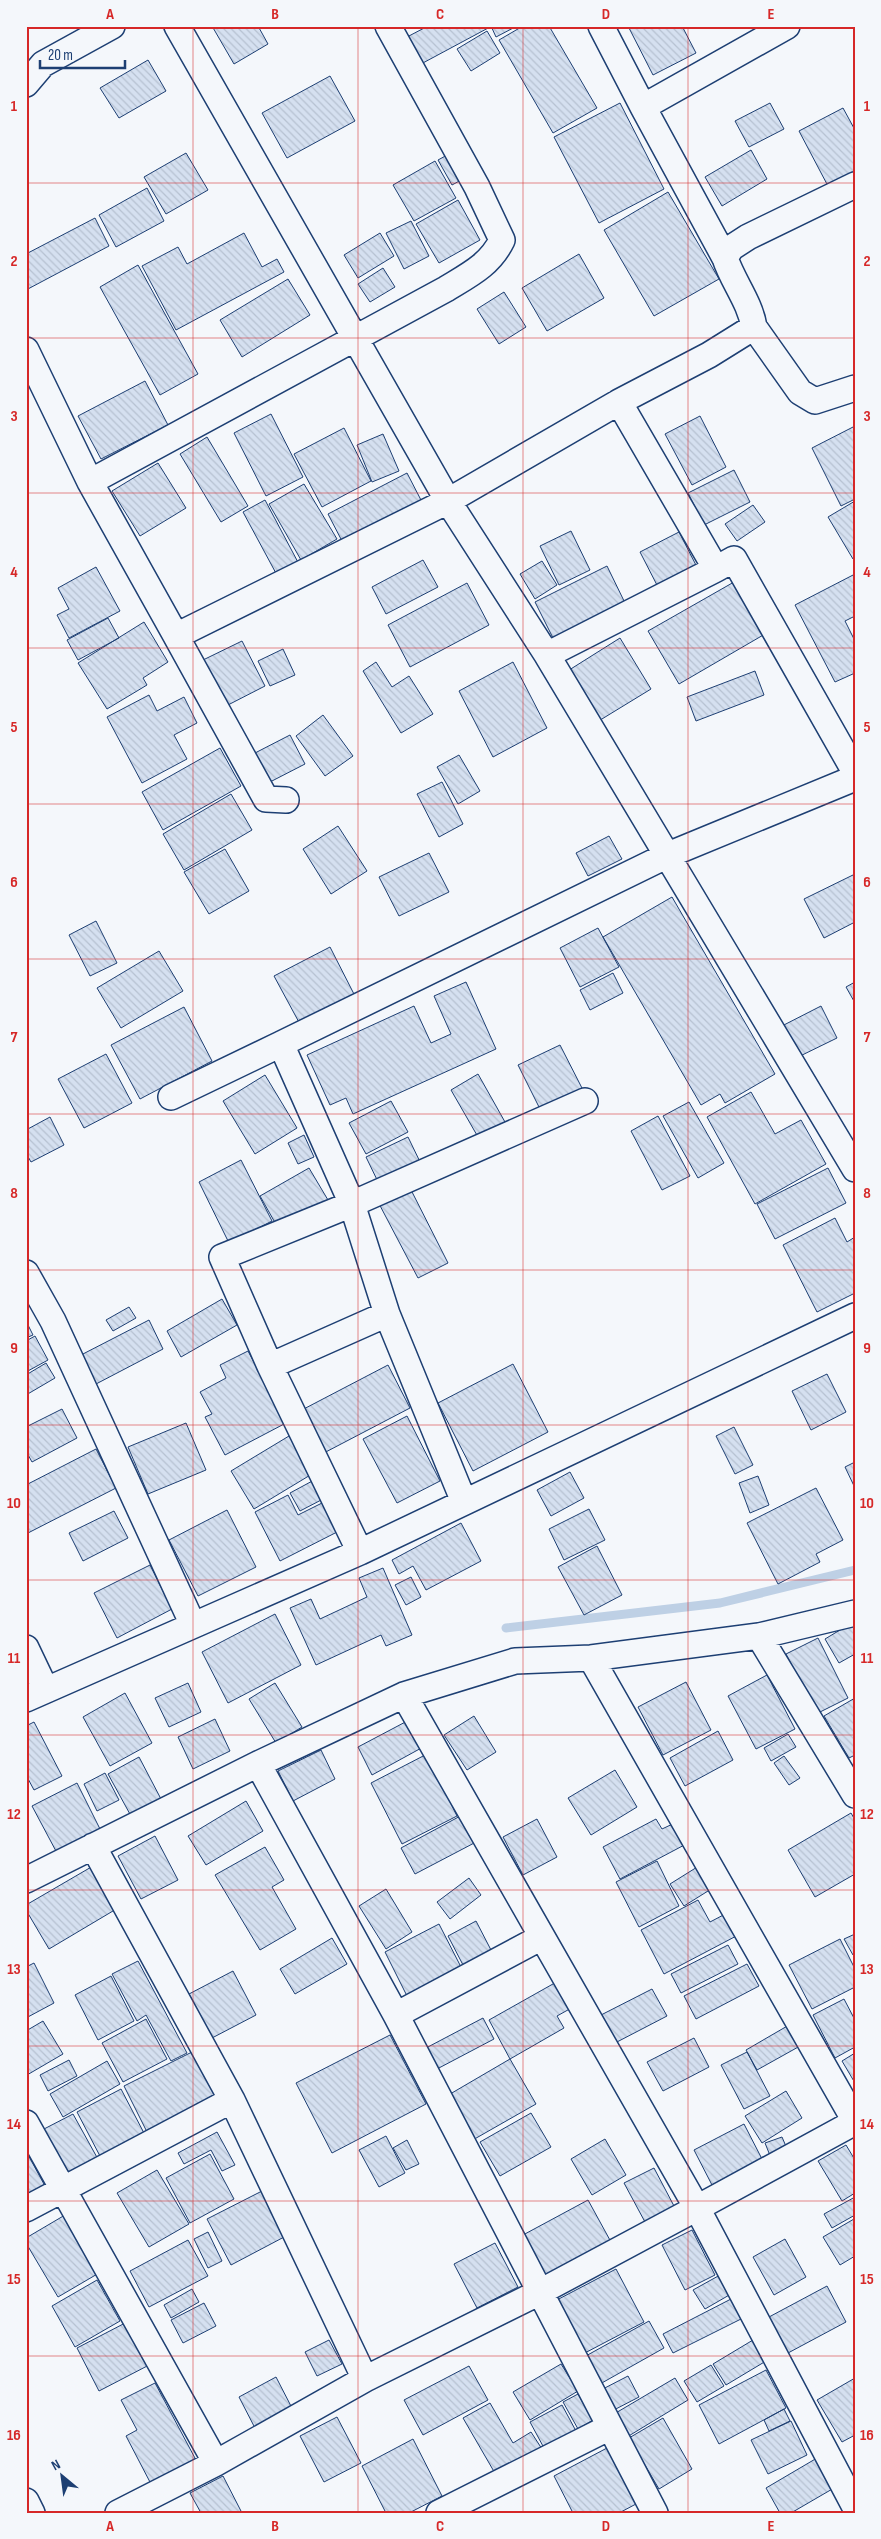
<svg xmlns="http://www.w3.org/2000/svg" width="881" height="2539" font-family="'Sofia Sans Condensed',sans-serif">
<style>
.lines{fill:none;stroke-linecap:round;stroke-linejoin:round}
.stream{stroke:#bed0e5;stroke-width:9}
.building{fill:url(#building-back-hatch);stroke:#1d3f73}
.street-casing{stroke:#1d3f73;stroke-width:28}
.street{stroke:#f4f7fb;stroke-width:25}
.grid{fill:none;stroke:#d62828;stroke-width:1;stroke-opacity:0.55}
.neatline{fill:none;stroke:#d62828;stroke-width:2}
.grid-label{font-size:16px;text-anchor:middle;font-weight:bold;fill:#d62828}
</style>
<defs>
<pattern id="building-back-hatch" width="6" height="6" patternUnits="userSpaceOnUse" patternTransform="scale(1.25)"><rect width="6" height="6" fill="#d5e0f0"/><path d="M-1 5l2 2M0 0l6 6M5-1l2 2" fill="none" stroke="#b6c1d1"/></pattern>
</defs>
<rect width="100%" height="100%" fill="#f4f7fb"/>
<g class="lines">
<path class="stream" d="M506,1628L720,1603L855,1570"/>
</g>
<path class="building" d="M212,26H258L268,44L234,64Z
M428,26H490V27L421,64L407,37Z
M491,26H517L496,37Z
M523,26H549L597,108L553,133L499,40Z
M628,26H682L696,53L653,75Z
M487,31L500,53L471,71L457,49Z
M148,60L166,91L119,118L100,88Z
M330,76L355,121L287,158L262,113Z
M620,103L664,189L599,223L554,137Z
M770,103L784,129L749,147L735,121Z
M843,108L855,130V175L829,188L799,131Z
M751,150L767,179L722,206L705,177Z
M186,153L208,190L166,214L144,177Z
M449,154L463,179L452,185L438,160Z
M435,161L456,198L414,221L393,185Z
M147,188L164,221L116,247L99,215Z
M668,192L719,279L654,316L604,230Z
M458,200L480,240L439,263L416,224Z
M95,218L109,246L26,290V254Z
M411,221L429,256L404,269L386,233Z
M244,233L262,267L277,259L284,272L176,330L142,266L178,247L187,264Z
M380,233L394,256L358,278L344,255Z
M579,254L604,298L547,331L522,288Z
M138,265L198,374L160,395L100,287Z
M383,268L395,287L370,302L358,284Z
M288,279L310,315L242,357L220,320Z
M504,292L526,327L499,344L477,309Z
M145,381L168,425L101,459L78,416Z
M271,414L303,477L266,496L234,433Z
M700,416L726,467L692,485L665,434Z
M855,426V499L841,506L812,448Z
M344,428L371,481L322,507L294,454Z
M383,434L399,471L372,482L357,445Z
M207,437L248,506L221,522L180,454Z
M158,463L186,508L140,536L112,491Z
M734,470L750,502L704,525L688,493Z
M407,473L422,502L343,543L328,514Z
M304,484L337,539L301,560L269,504Z
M265,500L300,566L278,577L243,512Z
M855,501V558L853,559L828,517Z
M753,505L765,522L737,541L725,524Z
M571,531L590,570L559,585L540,546Z
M679,532L698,569L659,589L640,552Z
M423,560L438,587L386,614L372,587Z
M542,561L557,585L535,599L520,574Z
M607,566L626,605L554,640L535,602Z
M96,567L120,611L69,638L57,615L69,609L58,588Z
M855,574V616L845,621L855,641V673L835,682L795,605Z
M734,582L765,634L679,684L648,631Z
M467,583L489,625L410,667L388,625Z
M108,618L119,638L78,660L67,640Z
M144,622L168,662L143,678L147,685L107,709L78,663Z
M620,638L651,689L597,722L566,672Z
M242,641L265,686L226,706L203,660Z
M283,649L295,675L270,686L258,661Z
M376,662L392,687L409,676L433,714L401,733L363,671Z
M513,662L547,728L493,757L459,691Z
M755,671L764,695L696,721L687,697Z
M149,695L157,711L184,697L197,723L174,735L187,759L142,783L107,717Z
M323,715L353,756L325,776L296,736Z
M290,735L305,764L270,782L255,753Z
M220,748L241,786L163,830L142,792Z
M459,755L480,791L458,804L437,767Z
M442,782L463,824L439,837L417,794Z
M231,794L252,830L184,870L163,834Z
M338,826L367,871L331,894L303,849Z
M609,836L622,859L588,876L576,853Z
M225,849L249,891L209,914L184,872Z
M429,853L449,892L399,916L379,877Z
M855,874V922L824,938L804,899Z
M672,897L775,1074L725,1103L720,1094L701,1105L603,937Z
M96,921L117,963L90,976L69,935Z
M598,928L619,967L580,987L560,948Z
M330,947L356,998L301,1026L274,976Z
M159,951L183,991L121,1028L97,988Z
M613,973L623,993L590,1010L580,990Z
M466,982L496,1049L353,1114L346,1098L330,1105L307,1055L414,1006L431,1043L451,1034L434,996Z
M855,982V1003L846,987Z
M821,1006L837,1038L794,1059L778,1028Z
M184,1007L212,1061L140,1099L111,1045Z
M560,1045L584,1092L542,1113L518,1065Z
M106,1054L132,1103L84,1128L58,1079Z
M478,1074L505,1122L478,1137L451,1090Z
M265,1075L297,1128L255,1154L223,1101Z
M751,1092L775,1134L801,1120L826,1164L755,1204L707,1117Z
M391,1101L408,1132L366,1154L349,1123Z
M689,1102L724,1163L698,1178L663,1116Z
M658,1116L690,1176L662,1190L631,1131Z
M50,1117L64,1145L31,1162L26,1153V1130Z
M304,1135L314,1157L298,1164L288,1143Z
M408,1137L423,1168L381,1188L366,1157Z
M241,1160L272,1221L229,1243L199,1182Z
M309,1168L328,1200L278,1228L260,1196Z
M828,1168L846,1203L775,1239L757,1204Z
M407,1182L448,1263L418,1278L376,1198Z
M835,1218L847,1242L855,1237V1293L817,1312L783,1245Z
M222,1299L237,1325L181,1357L167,1331Z
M129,1307L136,1318L113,1331L106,1320Z
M149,1320L163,1349L96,1384L81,1355Z
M26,1321L33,1335L26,1338Z
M35,1336L48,1360L26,1372V1341Z
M248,1351L286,1423L225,1455L205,1417L212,1414L200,1392L226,1378L220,1365Z
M46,1363L55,1378L26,1395V1375Z
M513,1364L548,1432L473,1471L438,1403Z
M388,1365L410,1408L320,1455L298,1412Z
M827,1374L846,1412L811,1430L792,1391Z
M62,1409L77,1438L32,1462L26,1451V1427Z
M407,1416L440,1481L397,1503L363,1439Z
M186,1423L206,1470L148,1494L128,1447Z
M734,1427L753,1465L735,1474L716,1436Z
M289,1436L312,1474L254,1509L231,1471Z
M96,1449L116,1488L26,1534V1485Z
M855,1462V1488L845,1467Z
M570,1472L584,1498L551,1516L537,1490Z
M758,1476L769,1505L750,1513L739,1483Z
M316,1479L325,1498L300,1511L290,1493Z
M816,1488L843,1540L816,1554L820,1562L778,1584L747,1523Z
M288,1495L298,1515L326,1501L341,1530L280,1561L255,1512Z
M589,1509L605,1540L564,1560L549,1529Z
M227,1510L256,1567L198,1596L169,1540Z
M114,1511L128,1538L83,1561L69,1533Z
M461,1523L481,1561L426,1590L413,1566L399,1574L392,1560Z
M597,1546L622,1595L584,1615L558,1567Z
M150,1565L172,1609L117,1638L94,1593Z
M383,1568L412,1635L386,1646L381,1635L316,1665L290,1608L311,1599L320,1619L367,1597L359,1578Z
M411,1577L421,1597L406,1605L395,1585Z
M275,1614L301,1665L228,1703L202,1652Z
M855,1621V1654L839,1663L825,1639Z
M818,1638L848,1698L816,1714L786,1654Z
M767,1675L795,1729L756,1749L728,1696Z
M686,1682L711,1730L663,1755L638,1707Z
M188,1683L201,1712L169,1727L155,1698Z
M275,1683L302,1727L276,1743L249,1699Z
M125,1693L152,1743L110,1766L83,1717Z
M855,1698V1755L849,1758L824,1716Z
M474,1716L496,1752L467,1770L444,1735Z
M215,1719L230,1751L193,1769L178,1737Z
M411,1719L425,1746L372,1775L358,1747Z
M34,1722L62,1776L34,1790L26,1775V1726Z
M718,1731L733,1760L685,1786L670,1758Z
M788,1734L796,1747L771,1761L764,1748Z
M321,1750L335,1779L293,1801L278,1771Z
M427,1754L457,1816L402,1844L371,1783Z
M784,1756L800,1778L789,1785L774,1763Z
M139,1757L161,1799L131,1816L108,1774Z
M615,1770L637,1807L591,1835L568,1798Z
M105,1773L119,1800L97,1811L84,1784Z
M77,1783L101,1831L57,1853L32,1806Z
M246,1801L263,1831L206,1865L188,1836Z
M851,1813L855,1820V1874L815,1897L788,1850Z
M464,1814L478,1841L415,1874L401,1848Z
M537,1819L557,1857L523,1875L503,1837Z
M656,1819L662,1829L679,1821L690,1842L620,1879L603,1847Z
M155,1836L178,1880L141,1899L118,1856Z
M265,1847L284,1880L272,1887L296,1929L260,1950L215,1875Z
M657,1861L679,1906L639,1927L616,1882Z
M702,1864L716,1886L684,1906L670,1884Z
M93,1866L118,1908L49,1949L26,1910V1905Z
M469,1878L481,1895L450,1919L437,1902Z
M386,1889L412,1932L386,1949L359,1906Z
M698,1900L710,1922L731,1911L742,1933L664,1974L641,1930Z
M476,1921L491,1950L463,1965L448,1936Z
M439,1924L462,1969L407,1996L385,1952Z
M855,1934V1954L853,1955L844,1939Z
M332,1938L347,1964L295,1994L280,1969Z
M840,1939L855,1969V1987L812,2009L789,1965Z
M728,1945L738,1964L681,1993L671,1974Z
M138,1961L187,2053L171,2061L146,2015L137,2021L112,1974Z
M34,1963L54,2003L26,2018V1967Z
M747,1964L759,1986L696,2019L684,1996Z
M233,1971L256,2015L212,2038L189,1994Z
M111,1976L134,2021L98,2040L75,1995Z
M560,1980L575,2006L557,2016L564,2028L510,2059L489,2020Z
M652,1989L667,2016L615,2043L601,2015Z
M844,1999L855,2020V2047L835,2058L813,2015Z
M483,2018L494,2039L437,2069L426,2048Z
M146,2019L167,2059L123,2082L102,2043Z
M43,2021L63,2054L27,2075L26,2031Z
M789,2025L800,2046L757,2070L746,2050Z
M390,2035L426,2104L332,2153L296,2083Z
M694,2038L709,2067L663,2091L647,2062Z
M196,2050L220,2097L148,2134L124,2086Z
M747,2052L770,2096L744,2109L721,2065Z
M855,2053V2083L842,2061Z
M510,2059L536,2104L471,2141L445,2097Z
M69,2060L77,2076L48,2091L40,2075Z
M107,2061L120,2084L63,2117L50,2094Z
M121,2089L145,2135L101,2158L77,2112Z
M786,2091L802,2118L762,2143L745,2116Z
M531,2113L551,2147L500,2176L480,2142Z
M73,2114L99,2161L70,2177L44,2129Z
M744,2124L762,2159L712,2185L694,2150Z
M217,2132L235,2165L222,2171L211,2150L184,2164L178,2153Z
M386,2136L405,2173L379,2187L359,2150Z
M782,2137L788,2151L771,2158L765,2143Z
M605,2139L626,2175L592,2195L571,2159Z
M407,2140L419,2164L406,2170L393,2148Z
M846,2145L855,2160V2193L842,2201L818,2161Z
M26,2151L45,2186L26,2195Z
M210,2154L234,2199L190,2223L166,2178Z
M654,2168L674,2206L645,2222L624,2183Z
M157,2170L189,2224L149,2247L117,2193Z
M262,2191L286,2236L231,2265L207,2219Z
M855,2197V2215L832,2228L824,2214Z
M588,2200L611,2242L545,2277L523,2235Z
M65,2215L99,2273L58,2297L26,2243V2238Z
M854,2219L855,2256L840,2265L823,2237Z
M692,2230L715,2275L685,2290L662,2245Z
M208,2232L222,2261L208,2268L194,2239Z
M785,2239L806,2277L774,2295L753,2257Z
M188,2240L208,2276L149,2307L130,2271Z
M495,2243L518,2287L477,2308L454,2264Z
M616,2269L644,2322L581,2355L553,2302Z
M720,2275L731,2294L705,2309L693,2290Z
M97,2280L120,2321L75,2347L52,2306Z
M827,2286L846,2322L788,2353L769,2317Z
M192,2289L199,2302L171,2318L164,2305Z
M731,2299L741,2319L673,2353L663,2334Z
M204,2303L216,2326L183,2343L171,2320Z
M129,2321L151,2364L99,2391L77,2348Z
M649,2321L664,2348L600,2384L584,2357Z
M329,2340L342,2364L317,2376L305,2352Z
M753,2340L766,2361L726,2385L713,2364Z
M561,2364L578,2391L530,2420L513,2392Z
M711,2365L724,2386L697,2402L684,2381Z
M469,2366L488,2400L423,2435L404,2400Z
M766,2370L786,2408L719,2444L699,2405Z
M628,2376L639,2397L610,2412L599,2391Z
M276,2377L293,2410L256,2430L239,2397Z
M675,2378L688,2400L627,2437L614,2414Z
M855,2378V2435L842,2442L817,2400Z
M155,2383L196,2460L151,2484L126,2436L137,2430L121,2400Z
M578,2394L593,2420L578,2429L563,2402Z
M490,2403L513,2443L531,2432L542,2449L496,2475L463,2418Z
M562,2405L576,2431L544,2448L530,2422Z
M784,2409L790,2421L769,2431L764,2420Z
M337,2417L361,2463L324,2482L300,2436Z
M663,2418L692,2469L659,2489L629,2438Z
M791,2421L807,2455L768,2474L751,2440Z
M413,2439L442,2496L409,2513H386L362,2466Z
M607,2448L636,2504L619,2513H573L554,2476Z
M817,2458L834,2488L791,2513H780L766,2488Z
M223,2476L242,2513H201L190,2493Z"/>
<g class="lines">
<defs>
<path id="street" d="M177,26L448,501L547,655L855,1169
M601,26L643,107
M26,84L43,64L112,26
M725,258L731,248L748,237L855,185
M754,327L800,392L815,401L855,388
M26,350L90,482L176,636
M619,402L709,355L754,327C750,302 733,282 725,258L643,107L787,26
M90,482L446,289C469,275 490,265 502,240L477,187L388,26
M547,655L716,569
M286,800L266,799L176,636L448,501L619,402L716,569L734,559L855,772
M171,1097L281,1044
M26,1273L53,1321L193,1625
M270,1366L387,1314
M464,1502L387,1314L352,1204L281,1044L668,855L855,778
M360,1552L270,1366L222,1257L352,1204L585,1101
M759,1636L855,1795
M26,1648L46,1690
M591,1658L855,2121
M404,1695L697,2208L855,2122
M26,1699L360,1552L855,1316
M258,1764L396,2015L655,2513
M93,1846L232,2100L365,2379
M26,1880L258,1764L404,1695L515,1661L591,1658L759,1636L855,1613
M396,2015L542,1937
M26,2123L216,2463
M26,2209L232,2100
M26,2501L32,2513
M118,2513L216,2463L365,2379L540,2292L697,2208L855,2507
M439,2513L610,2427"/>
</defs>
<use href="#street" class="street-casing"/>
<use href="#street" class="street"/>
</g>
<path class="grid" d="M193,26V2513M358,26V2513M523,26V2513M688,26V2513M26,183H855M26,338H855M26,493H855M26,648H855M26,804H855M26,959H855M26,1114H855M26,1270H855M26,1425H855M26,1580H855M26,1735H855M26,1890H855M26,2046H855M26,2201H855M26,2356H855"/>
<rect width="881" height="2539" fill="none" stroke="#f4f7fb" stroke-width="55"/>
<g transform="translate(62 2476) rotate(331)" stroke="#f4f7fb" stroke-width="4" paint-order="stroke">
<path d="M0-4L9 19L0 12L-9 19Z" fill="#1d3f73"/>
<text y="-8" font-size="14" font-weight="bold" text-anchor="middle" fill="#1d3f73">N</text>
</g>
<path d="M40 60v8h85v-8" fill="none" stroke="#1d3f73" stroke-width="2.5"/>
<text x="48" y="60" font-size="15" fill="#1d3f73" stroke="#f4f7fb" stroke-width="4" paint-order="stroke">20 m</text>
<rect x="28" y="28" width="826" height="2484" class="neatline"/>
<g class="grid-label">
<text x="110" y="19">A</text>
<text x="275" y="19">B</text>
<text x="440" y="19">C</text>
<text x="606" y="19">D</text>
<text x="771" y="19">E</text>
<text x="14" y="111">1</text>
<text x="867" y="111">1</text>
<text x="14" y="266">2</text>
<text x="867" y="266">2</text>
<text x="14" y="421">3</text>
<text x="867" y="421">3</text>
<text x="14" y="577">4</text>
<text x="867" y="577">4</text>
<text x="14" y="732">5</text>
<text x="867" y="732">5</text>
<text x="14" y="887">6</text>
<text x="867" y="887">6</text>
<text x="14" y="1042">7</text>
<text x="867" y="1042">7</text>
<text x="14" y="1198">8</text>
<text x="867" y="1198">8</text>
<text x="14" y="1353">9</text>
<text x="867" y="1353">9</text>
<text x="14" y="1508">10</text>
<text x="867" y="1508">10</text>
<text x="14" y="1663">11</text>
<text x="867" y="1663">11</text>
<text x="14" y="1819">12</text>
<text x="867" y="1819">12</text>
<text x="14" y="1974">13</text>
<text x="867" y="1974">13</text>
<text x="14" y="2129">14</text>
<text x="867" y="2129">14</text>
<text x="14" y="2284">15</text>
<text x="867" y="2284">15</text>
<text x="14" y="2440">16</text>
<text x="867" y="2440">16</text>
<text x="110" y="2531">A</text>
<text x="275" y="2531">B</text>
<text x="440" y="2531">C</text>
<text x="606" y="2531">D</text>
<text x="771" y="2531">E</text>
</g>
</svg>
